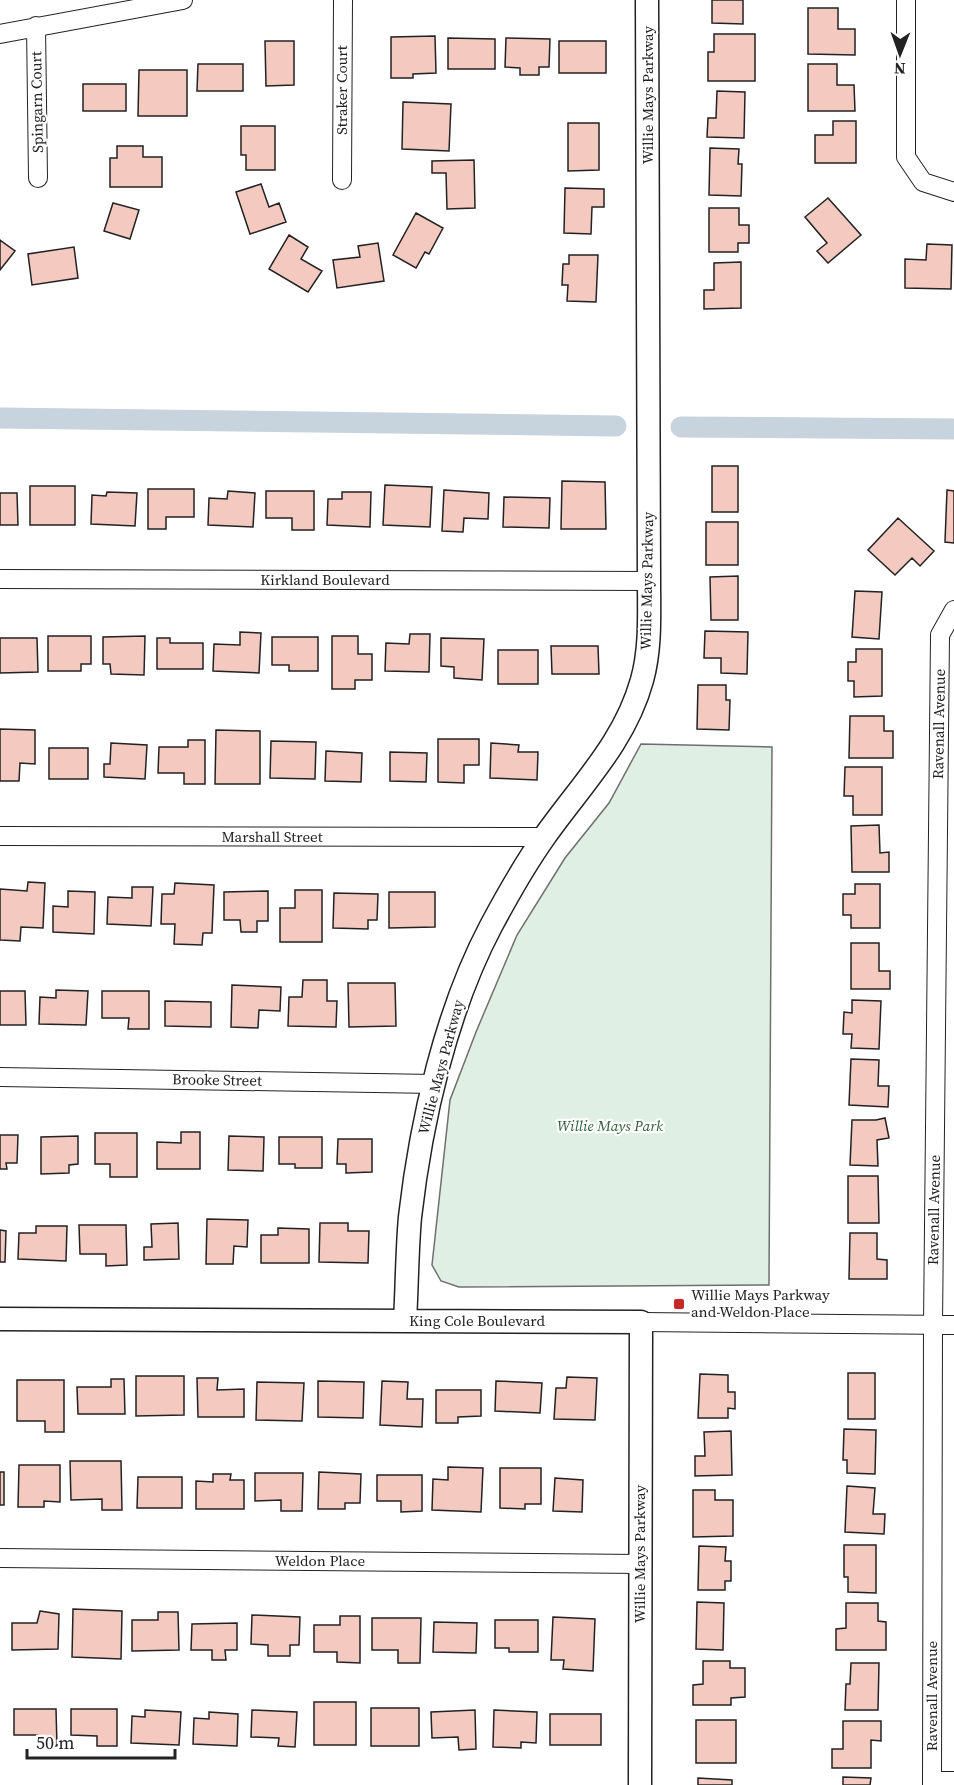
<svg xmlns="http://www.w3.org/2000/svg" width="954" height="1785" font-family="'Source Serif 4',serif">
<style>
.green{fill:#e0efe3;stroke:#6f6f6f;stroke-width:1.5}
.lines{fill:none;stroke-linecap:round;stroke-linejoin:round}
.canal{stroke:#c7d3dd;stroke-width:21}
.building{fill:#f3c9c0;stroke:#222;stroke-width:1.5}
.minor-casing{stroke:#222;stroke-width:20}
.tertiary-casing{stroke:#222;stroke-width:25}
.minor{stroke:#fff;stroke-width:18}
.tertiary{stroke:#fff;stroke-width:22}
.poi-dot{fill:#c62828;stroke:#fff;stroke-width:2}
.labels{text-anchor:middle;stroke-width:4.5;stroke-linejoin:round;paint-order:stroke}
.street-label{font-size:15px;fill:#222;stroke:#fff}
.park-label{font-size:15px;font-style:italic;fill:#2f5e38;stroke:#fff}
.poi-label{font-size:15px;fill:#222;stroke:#fff;text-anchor:start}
</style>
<rect width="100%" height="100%" fill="#fff"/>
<path class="green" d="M641,744L772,747L769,1285L459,1287L441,1281L432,1265L450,1100L476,1032L517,935L565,858L609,803Z"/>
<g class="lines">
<path class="canal" d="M0,418L616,426
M681,427L954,429"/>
</g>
<path class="building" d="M712,0H743V24L712,23Z
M808,8H838V29H855V55L808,54Z
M714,34H755V81H708V52H714Z
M435,36L436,73L413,74V78H391V37Z
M448,38L495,39V69H448Z
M506,38L550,39L549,67H539V75H520V68L505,67Z
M265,41H294V85L266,86Z
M559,41H606V73H559Z
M198,64H243V91H197Z
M808,64H837V85H854L855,111H808Z
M139,70H187V116H138Z
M83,84H126V111H83Z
M717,91L745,92L744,138L707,137L708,118H716Z
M403,102L451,104L449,151L402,149Z
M833,121H856V163H815V135H833Z
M568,123H599V170L568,171Z
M241,126H275V170H246V155H241Z
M117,146H143V157H162V187H110V158H117Z
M710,148L739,149L738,164H742L741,196L709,195Z
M474,160L475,208L447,209L446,173H432V161Z
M261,184L269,207L279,203L286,222L250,234L236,192Z
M565,188L604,189V207H592L591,234L564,233Z
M828,198L861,235L828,263L817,251L827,243L805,217Z
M113,203L139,210L130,239L104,231Z
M709,208H739V225H749V243H738V252H709Z
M416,213L443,228L429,254L425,252L416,268L393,255Z
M289,235L308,247L301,259L322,271L308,292L269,269Z
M0,240L15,251L0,270Z
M378,243L384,281L337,288L333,260L360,257L358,246Z
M927,244L952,245L951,289L905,288V259L926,260Z
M74,247L78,278L32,285L28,254Z
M569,255H598L596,302L567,301L568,285H562L563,264H569Z
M741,262V308L704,309V290H714V263Z
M712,466H738V512H712Z
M562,481L605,482L606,529H561Z
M385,485L432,487L430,527L383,525Z
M30,486H75V525H30Z
M148,489H194V517H166V529H148Z
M444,490L489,493L488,519L464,518L463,532L442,531Z
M947,490L954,491V543L945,542Z
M228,491L255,493L253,527L208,525L209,498L227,499Z
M266,491H314V530H292V518H266Z
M107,492L137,493L135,526L91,524L92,495L106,496Z
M342,492H371L370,527L327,525L328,499H342Z
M0,493H17L18,525H0Z
M504,497L550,498L549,528L503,527Z
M898,518L934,551L920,566L912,558L895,575L868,550Z
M706,522H738V565H706Z
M738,576V620H711L710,577Z
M855,591L882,592L879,639L852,637Z
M705,631L748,632L747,674L721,673V658H704Z
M240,632L261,633L259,673L213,671L214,644L240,645Z
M410,634H430L429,672L385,671L386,643L409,644Z
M48,636H91V664H81V671H48Z
M145,636L144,675L111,674L110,664H103V637Z
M332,636H358V654H372V680H355V689H332Z
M272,637H318V671H289V665H272Z
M0,638H37L38,672L0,673Z
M157,638H170V643H203V669H157Z
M441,638L484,639L482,680L454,678V667L441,666Z
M551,646H598L599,674H552Z
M856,649H882V696L854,697V681H848V662H856Z
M498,650H538V684H498Z
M698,685H726V700H730L729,730L697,729Z
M850,716H884V731H893V758H849Z
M0,729L35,730V764L20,763L19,781H0Z
M216,730L260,731V784H215Z
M438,739H479V765H464V783L438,782Z
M188,740H205V784H184V773H158L159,747H188Z
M271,741L316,742L315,779L270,778Z
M111,743L147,745L145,779L104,777V764H110Z
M491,743L519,745L518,752H538L537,780L490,778Z
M49,748H88V779H49Z
M326,751L362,753L361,782L325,781Z
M390,752L427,753L426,782L390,781Z
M845,767H882V815H853V796H844Z
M879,825L880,853L889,852V872H852L851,826Z
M28,882L45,883L43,928L21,927L20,941L0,940V889L27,891Z
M175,883L214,885L212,933H203L202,945L174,944L175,924H161L162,894H174Z
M855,884H880V928H851V915H843V894H855Z
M132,887H153L151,926L107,924L108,897L132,898Z
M295,890H322V942H280V908H295Z
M68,891L95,892L94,934L53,932V906L68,907Z
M268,891V921H257V932H241L240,920H224V892Z
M389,892H435V927L389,928Z
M334,893L378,894L377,920H368V929L333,928Z
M851,943H879V971H890V989H851Z
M303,980H327V1001H337L336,1027L288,1026L289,997H302Z
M348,983H395L396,1026L349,1027Z
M232,985L281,987L280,1011L259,1010L258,1028L231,1027Z
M56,990L88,991L86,1025L39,1024L40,997L56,998Z
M0,991H25L26,1025H0Z
M102,991H149V1029H128L129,1018H102Z
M852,1000L881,1001L879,1049L851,1048L852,1034H843L844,1012L852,1013Z
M165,1001L211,1002V1027L165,1026Z
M851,1059L879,1060L878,1086H889L888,1107L849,1105Z
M885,1118L889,1138L877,1140L878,1166L850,1165L852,1120H876Z
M181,1132H200V1169H157V1142L181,1143Z
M95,1133H137V1177H110V1164H95Z
M0,1135H18L17,1163H6L7,1169H0Z
M78,1136V1164L69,1165V1173L41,1174V1137Z
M229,1136L264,1137L263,1171L228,1170Z
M279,1137H322V1168H295V1164H279Z
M338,1139H372V1172L346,1173V1164H337Z
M848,1176H878L879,1223H848Z
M207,1219L248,1220L247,1247L234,1246L233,1264H206Z
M178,1223L179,1259L144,1260V1247H152L151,1224Z
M320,1223H348V1231H369L368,1263L319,1262Z
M79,1225H126L127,1265L106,1266V1254H80Z
M36,1226H67L66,1261L18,1259L19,1233H36Z
M278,1228L309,1229V1263H261V1235H278Z
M0,1230L6,1231L5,1262H0Z
M850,1233H877V1259L887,1260V1279H849Z
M848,1373H875V1419H848Z
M700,1374L728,1375V1392H735V1409L728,1408V1418H698Z
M136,1376H184V1415L136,1416Z
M567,1377L597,1378L595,1420L554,1419L556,1388H566Z
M197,1378H218L217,1390L244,1389V1417H198Z
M111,1379H124L125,1414H78L77,1387H111Z
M17,1380H64V1432H45V1421H17Z
M318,1381L364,1382L363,1418L318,1417Z
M382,1381L408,1382L407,1399H423L422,1427L380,1425Z
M496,1381L542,1383L540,1413L495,1411Z
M257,1382L304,1383L302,1421L256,1420Z
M436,1390H481V1416L458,1417V1423H436Z
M844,1429L876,1430L875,1474L847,1473V1460H843Z
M731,1431L732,1475L695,1476V1456H705L704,1432Z
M70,1461H121L122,1510H102V1499L71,1500Z
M19,1465H60V1502L44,1501V1507H18Z
M448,1467L483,1468L481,1512L432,1510L433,1479L448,1480Z
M500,1468H541V1504H525V1509L500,1508Z
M0,1472H4V1505H0Z
M319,1472L361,1474L360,1503H345V1509H318Z
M255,1473H303L302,1511H281V1500L255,1501Z
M213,1474H231L230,1480H244V1509H196V1481L213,1482Z
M377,1475H422V1511L401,1512V1501H377Z
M138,1477H182V1508H137Z
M555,1478L583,1480L582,1512L553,1511Z
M847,1486L875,1488L873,1514H885L884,1534L845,1532Z
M693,1490H715V1500H733V1536L693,1537Z
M844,1545H876V1593L848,1592V1577H844Z
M699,1546L726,1547L725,1561H731V1581H725V1590H698Z
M697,1602L724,1603L723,1650L696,1649Z
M846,1603H878V1621L886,1622V1650H836V1629L846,1628Z
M73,1609L122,1611L121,1659L72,1657Z
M40,1611L59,1614L58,1649L12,1650V1623H37Z
M158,1612H178L179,1650L132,1651V1620H158Z
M252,1615L300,1617L299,1645H290V1656H268V1645L251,1644Z
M340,1616H360V1663L337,1662V1652H314V1625H340Z
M553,1617L595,1619L593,1671L563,1669L564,1660H551Z
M372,1618H421L420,1663H398V1650H372Z
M495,1620H538V1652H509V1648H495Z
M434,1622L477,1623L476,1653L433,1652Z
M237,1623V1650H225L226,1660H212V1650H191L192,1624Z
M703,1661H730V1668H745V1697L731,1698V1705H693V1685L703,1684Z
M851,1663H879L878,1710H845L846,1684H850Z
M314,1702H356V1745H314Z
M371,1708H419V1746H371Z
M14,1709H56L57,1746H37V1735H14Z
M71,1709H117V1746H97V1736L71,1735Z
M145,1710L181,1712L179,1745L131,1743L132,1716L145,1717Z
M252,1710L297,1712L295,1747L278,1746L279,1738L251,1737Z
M475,1710L476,1749L459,1750L458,1737L432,1738L431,1712Z
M494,1710L537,1712L536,1743L521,1742V1748L493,1747Z
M209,1712L238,1714L237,1746L193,1744L194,1718L209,1719Z
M550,1714H601V1745H550Z
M696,1720H736V1763H696Z
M843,1721H881V1741L871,1740V1768H832V1749H843Z
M843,1777L871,1778L870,1785H843Z
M698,1778L732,1780V1785H698Z"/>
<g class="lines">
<defs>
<path id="minor" d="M906,0V157L923,182L954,192
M36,26L38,178
M0,34L183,0
M342,180L343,0
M0,579L649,581
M0,836L544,837
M0,1077L434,1084
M641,1322L954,1325
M0,1558L640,1564
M932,1781H954
M932,1785L933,1325L940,635L954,610"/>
<path id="tertiary" d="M0,1319L641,1322L640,1785
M405,1321C407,1286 407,1251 410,1217C421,1121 446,1011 491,926C507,896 525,864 545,836C581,785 625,742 642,680C651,648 649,613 649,581L647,0"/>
</defs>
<use href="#minor" class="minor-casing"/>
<use href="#tertiary" class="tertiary-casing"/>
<use href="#minor" class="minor"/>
<use href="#tertiary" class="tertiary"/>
</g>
<rect class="poi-dot" x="673" y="1298" width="12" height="12" rx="3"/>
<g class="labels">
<g class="street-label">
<text transform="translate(342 90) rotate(-90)" y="5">Straker Court</text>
<text transform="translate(648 95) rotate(-90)" y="5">Willie Mays Parkway</text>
<text transform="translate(37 102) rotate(-91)" y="5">Spingarn Court</text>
<text x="325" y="585">Kirkland Boulevard</text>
<text transform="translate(647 581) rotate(-89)" y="5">Willie Mays Parkway</text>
<text transform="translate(939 724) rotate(-89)" y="5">Ravenall Avenue</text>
<text x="272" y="842">Marshall Street</text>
<text transform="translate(441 1067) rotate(-75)" y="5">Willie Mays Parkway</text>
<text transform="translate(217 1080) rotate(1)" y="5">Brooke Street</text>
<text transform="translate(934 1210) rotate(-89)" y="5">Ravenall Avenue</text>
<text x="477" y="1326">King Cole Boulevard</text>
<text transform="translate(640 1554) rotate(-90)" y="5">Willie Mays Parkway</text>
<text x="320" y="1566">Weldon Place</text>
<text transform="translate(932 1696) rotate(-90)" y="5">Ravenall Avenue</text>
</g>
<g class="park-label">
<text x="610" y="1131">Willie Mays Park</text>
</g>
<g class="poi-label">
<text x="691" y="1300">Willie Mays Parkway<tspan x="691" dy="17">and Weldon Place</tspan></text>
</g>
</g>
<g transform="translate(900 54) rotate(181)" stroke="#ffffff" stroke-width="4.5" paint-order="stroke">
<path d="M0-4.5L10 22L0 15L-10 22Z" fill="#222222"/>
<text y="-9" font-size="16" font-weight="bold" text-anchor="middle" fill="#222222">N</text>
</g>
<path d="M27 1749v9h148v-9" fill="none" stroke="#222222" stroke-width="3"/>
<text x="36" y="1749" font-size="18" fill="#222222" stroke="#ffffff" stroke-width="4.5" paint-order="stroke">50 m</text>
</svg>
